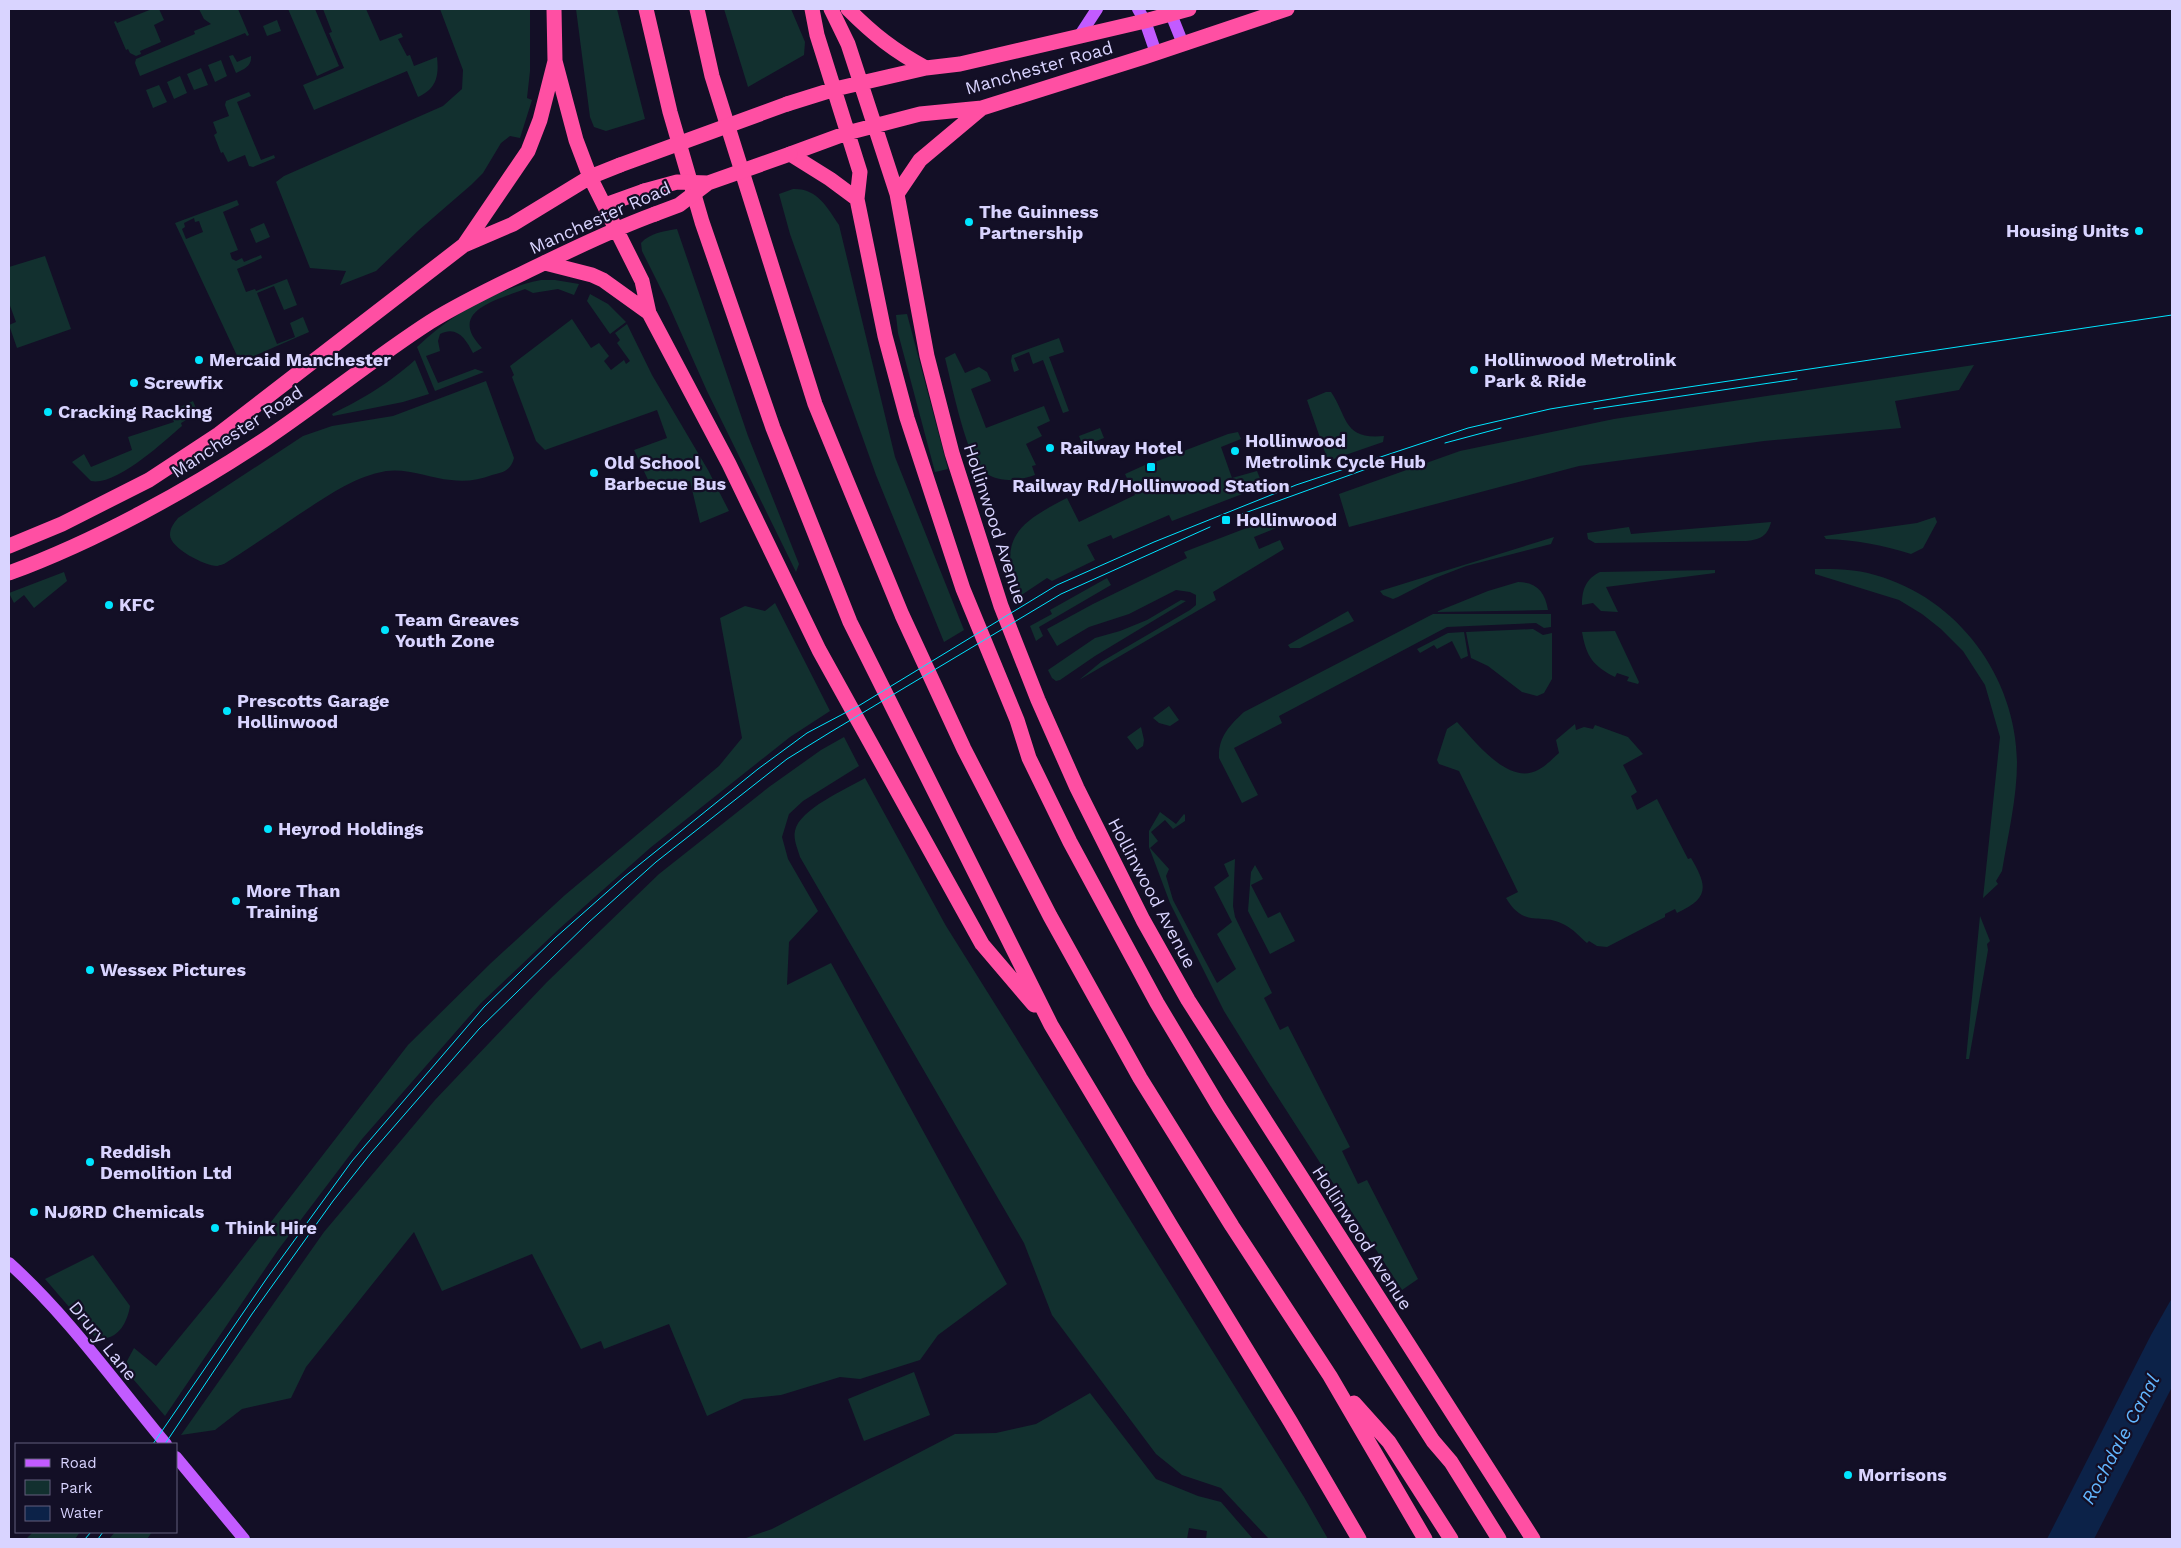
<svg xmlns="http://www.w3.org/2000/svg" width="2181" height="1548" font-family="'Work Sans',sans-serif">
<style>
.green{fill:#12302f;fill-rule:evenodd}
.water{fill:#0c2248}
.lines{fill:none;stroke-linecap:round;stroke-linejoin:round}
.major{stroke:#c25bff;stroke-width:12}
.highway{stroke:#ff4fa3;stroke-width:15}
.tram{stroke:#00e5ff;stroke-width:1}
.highway-bridge{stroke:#ff4fa3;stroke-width:15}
.poi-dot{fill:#00e5ff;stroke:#130f26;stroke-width:2}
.labels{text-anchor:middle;stroke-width:4.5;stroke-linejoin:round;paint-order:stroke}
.street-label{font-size:18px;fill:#d9d4ff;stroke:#130f26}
.poi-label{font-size:18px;font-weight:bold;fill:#d9d4ff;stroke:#130f26;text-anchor:start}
.water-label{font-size:19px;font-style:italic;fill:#62b6ff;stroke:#130f26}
</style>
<rect width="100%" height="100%" fill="#130f26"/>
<path class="green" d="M152,9H159L164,20L154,25L161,42L140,51L141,54L136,56L130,53L128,49L126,50L114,22L116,21L117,23Z
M199,9H238L249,35L247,36L245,33L140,76L135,63L136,59L195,34L194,31L211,24L204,19Z
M288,9H315L339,66L317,76Z
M323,9H366L380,41L401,33L403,37L398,39L407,56L410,55L414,66L437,57C439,75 437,89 418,97L407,71L314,110L303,85L344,68L329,33L332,32Z
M440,9H530V71L527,98L532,100L520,138L510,136L501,143L483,173L471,185L419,230L376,271L340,285L346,271L310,268L276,182L284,176L443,106L462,89L463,70Z
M576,9H617L645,119L606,131L594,127L590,117Z
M724,9H791L805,42L804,55L748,87Z
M277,20L281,31L267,36L263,26Z
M233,55L237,62L251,56C252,66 244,69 236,73L229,56Z
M221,60L227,76L215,82L208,65Z
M201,68L208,85L194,90L187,74Z
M180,76L187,93L174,99L167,82Z
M159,85L167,102L153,108L146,90Z
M249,92L251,96L237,102L261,160L274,155L275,158L253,167L249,166L245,155L228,162L223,152L221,153L214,135L217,133L213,122L229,116L225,105L226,101Z
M793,189C817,188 827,207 839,225L895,457L964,630L944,642L876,475L790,234L779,194Z
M237,200L239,205L223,212L238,250L230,253L232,259L236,261L242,258L244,262L261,255L262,258L237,269L246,292L255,289L256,291L287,279L297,305L284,310L274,286L257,293L277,344L295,337L290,323L303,317L309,332L240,362L175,223ZM194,218L195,222L199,221L203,232L186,239L182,229L185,227L184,223Z
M264,223L270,237L256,243L250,229Z
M677,229L748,436L799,564L796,572L707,391L667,301L642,251L641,243C650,233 664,231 677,229Z
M45,256L71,329L17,348L9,325L16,322L9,303V267Z
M541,280H555L579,284L574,295L558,289L533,293L525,289C497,300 446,311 482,348L473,353C466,339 457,325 440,334L438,341L440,351L426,356L438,383L475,369L484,372L435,391L417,347C450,315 496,289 541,280Z
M590,294L608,304L626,322L610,334L587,301Z
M907,314L948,469L935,472L898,333L896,315Z
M572,319L591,348L599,343L609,356L604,361L611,370L624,360L626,364L630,361L617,343L620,340L615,333L627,324L652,375L708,470L729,511L700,523L690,481L657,485L650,484L634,450L667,438L657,410L545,450L536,441L512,377L514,375L510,366Z
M1059,338L1064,352L1049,357L1069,411L1063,413L1043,360L1033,364L1029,352L1014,358L1019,370L1014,372L1011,361L1012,355Z
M955,353L965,373L979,367L987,372L991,381L971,389L986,428L1044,406L1050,421L1037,427L1042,436L1026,444L1036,465L1032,466L1035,475C1017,481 996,484 981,469C966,454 951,381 945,358Z
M415,360L429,394L403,402L333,416L332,414C364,398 388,384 415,360Z
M1974,365L1959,390L1895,401L1901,428L1764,441L1579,466L1349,527L1339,494L1460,451L1614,419Z
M486,381L514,458C511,470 504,472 492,475C479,480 465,482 451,480C429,478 408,468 386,471C353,477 326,497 298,515C273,532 249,548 224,564C224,564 217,566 217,566C205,566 170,548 170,535C170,528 174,523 178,518L303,436L332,426L393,416Z
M1326,392H1331C1348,417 1343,440 1384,436L1383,442L1328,461L1307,400Z
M193,401L198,413L181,423L182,426C163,442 117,486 91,481L72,462L84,454L91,467L132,450L128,437L174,422L170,412Z
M1100,428L1104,438L1083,446L1079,436Z
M1238,432L1241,439L1221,447L1232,478L1257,471L1263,486L1172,521L1169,515L1113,539L1111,535L1087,545L1095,560L1052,581L1047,578L1020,596C996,539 1018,523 1067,498L1079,522L1135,495L1125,474L1145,465L1147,471L1157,467L1155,462L1228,434Z
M1275,517L1279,527L1254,537L1259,549L1280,540L1284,549L1213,592L1216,600L1079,680L1101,662L1190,610L1196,605V595L1190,592L1176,590L1129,614L1089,627L1057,646L1047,629L1093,604L1187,558L1184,552Z
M1935,517L1937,522L1923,548L1911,554C1882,545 1856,540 1826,539L1824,536L1917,523Z
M1771,522C1768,536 1759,540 1746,541L1595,543L1588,539L1587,533L1629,527L1631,534Z
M1554,537L1551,544L1466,566L1435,578L1398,597L1393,599L1383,595L1380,591Z
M1815,569C1835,569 1856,569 1875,575C1958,598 2016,677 2017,762C2017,798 2008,835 2002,871L1996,881L1998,884L1983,898L2000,737L1985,685L1963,651L1941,629L1922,614L1899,600L1815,574Z
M1715,570V573L1606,587L1618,612L1601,611L1593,603L1582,605C1582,589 1586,579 1600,572Z
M64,572L67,581L34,608L24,595L14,603L9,593Z
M1107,578L1111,585L1039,627L1043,636L1036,641L1030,626L1052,614L1050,610Z
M1518,582C1537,582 1545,592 1548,610L1436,612L1488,591Z
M1181,600L1186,601L1095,656L1060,680L1056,681L1052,678L1048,670L1095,638L1120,631L1147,620Z
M775,603L830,711L790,737L650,848L559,929L481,1003L362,1139L278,1250L165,1416L127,1372V1361L134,1348L156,1366L216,1293L408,1045L491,963L565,895L719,766L742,738L720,618L745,606L765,611Z
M1348,611L1354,621L1300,648H1290L1288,645Z
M1433,614H1551V627L1544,628L1536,623L1447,627L1279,716L1282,723L1234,748L1258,795L1242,803L1219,758C1218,737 1230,725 1244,712Z
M1533,629L1543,635L1552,633V679L1544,693L1537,696L1522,692L1488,666L1471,658L1466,632Z
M1615,631L1639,682L1638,684L1627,681L1629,677L1617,673L1615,677C1593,666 1586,656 1582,632Z
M1464,632L1468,656L1461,659L1452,641L1437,649L1434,645L1420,653L1417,649L1448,633Z
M1169,706L1179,720L1170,726L1159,723L1153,718Z
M1457,722C1475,741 1508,786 1538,770C1546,766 1553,758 1559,753L1556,740L1575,724L1576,730L1584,727L1593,729L1595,725L1628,737L1643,754L1623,765L1637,792L1631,796L1637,810L1657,799L1659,803L1688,859L1691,858C1708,887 1709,898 1677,913L1675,909L1665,914V917L1607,947L1597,946L1589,941L1587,943C1580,937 1573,929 1565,925C1541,911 1525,930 1506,898L1518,892L1459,771L1439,764L1437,760L1447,729Z
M1141,727L1144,740L1143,746L1137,750L1127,737Z
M844,737L859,766L803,801L789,814L782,837L788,859L818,911L789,942L787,985L831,963L1007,1284L938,1335L920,1360L860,1379L840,1377L781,1395L744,1399L707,1416L669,1324L604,1349L601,1341L581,1349L532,1254L442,1291L414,1232L306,1367L291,1398L242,1409L215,1430L181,1435L324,1232L435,1100L547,982L659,874L769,787L821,750Z
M865,778L946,926L1304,1497L1328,1539H1269L1221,1488L1182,1475L1156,1454L1052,1315L1024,1243L800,857C798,850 793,839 795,831C799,809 847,789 865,778Z
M1160,812L1176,824L1184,814L1185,815V821L1173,829L1165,820L1151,832L1158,841L1150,848L1169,869L1166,876L1173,900L1217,983L1236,969L1217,934L1232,922L1214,887L1229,876L1224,864L1235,859L1233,906L1235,917L1272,993L1264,998L1280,1030L1288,1026L1350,1147L1342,1151L1358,1184L1367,1180L1418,1279L1402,1290L1268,1082L1224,1011L1170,903L1149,847V831Z
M1255,865L1263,879L1251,885L1268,918L1280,912L1295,941L1270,954L1248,911L1251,872Z
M1980,916L1990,941L1987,944L1988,950L1969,1059H1966Z
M93,1255L130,1306C128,1319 121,1335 107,1338C104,1339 98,1337 95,1337L45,1279Z
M914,1372L930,1415L864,1441L848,1399Z
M1090,1393L1156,1479L1198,1496L1221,1502L1253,1539H1206L1207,1531L1189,1528L1187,1539H743L772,1529L955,1434L996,1433L1036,1424Z
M33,1532H80L75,1539H26Z
M115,1532H152L147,1539H109Z"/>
<path class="water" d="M2172,1298V1387L2094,1539H2047L2151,1335Z"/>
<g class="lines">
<path class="major" d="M1138,9L1145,21L1156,53
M1169,9L1183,44
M1080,35L1097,9
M9,1263C67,1315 116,1384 166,1444
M176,1457L244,1539"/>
<path class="highway" d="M554,9L555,61L576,140L590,177L642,281L649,313L729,464L819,650L982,944L1034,1005
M646,9L670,112L702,222L773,428L850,622L1051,1025L1171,1226L1290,1421L1359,1539
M697,9L712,76L815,404L902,615L964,749L1050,916L1140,1078L1232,1226L1330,1376L1425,1539
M812,9L817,35L860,172L857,199L885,336L907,418L963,589L1017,720L1029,758L1070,842L1157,1003L1219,1107L1433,1441L1451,1462L1499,1539
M831,9L848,44L897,194L927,356L952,453L1001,606L1038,700L1077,788L1143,920L1188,1000L1533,1539
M848,9C873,34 894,51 926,68
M787,104L835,89L926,68L960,64L1145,21L1189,9
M790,154L847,133L920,114L982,108L1144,57L1287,9
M790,154L830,179L857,199
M897,194L920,160L982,108
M605,205L644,191
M464,245L528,151L540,120L555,61
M545,263L592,275L603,280L649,313
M9,546L62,524L149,480L219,434L464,245L513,224L590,177L620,165
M9,573C96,541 189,490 267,438C322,401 374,358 430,322C467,299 505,282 544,263C581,245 617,228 655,214
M1354,1403L1389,1442L1451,1539"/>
<path class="tram" d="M1594,409L1797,379
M1445,443L1501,428
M1242,514L1383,463
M153,1444L267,1278L352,1161L484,1007L555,938L624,877L758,769L807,733L860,705L1057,585L1154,542L1296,485L1468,428L1550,409L1635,395L2172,315
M165,1444L252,1314L333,1201L371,1153L479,1029L589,922L656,862L787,759L829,733L1061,594L1210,527
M85,1539L91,1532
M98,1539L103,1532"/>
<path class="highway-bridge" d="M620,165L787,104
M644,191L677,182L708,183
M655,214L679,205L708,183L790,154"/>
</g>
<g class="poi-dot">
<circle cx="969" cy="222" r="5"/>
<circle cx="2139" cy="231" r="5"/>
<circle cx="199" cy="360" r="5"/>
<circle cx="1474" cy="370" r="5"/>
<circle cx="134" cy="383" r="5"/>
<circle cx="48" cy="412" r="5"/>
<circle cx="1050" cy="448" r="5"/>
<circle cx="1235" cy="451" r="5"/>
<rect x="1146" y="462" width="10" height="10" rx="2.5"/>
<circle cx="594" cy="473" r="5"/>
<rect x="1221" y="515" width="10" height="10" rx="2.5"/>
<circle cx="109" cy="605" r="5"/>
<circle cx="385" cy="630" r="5"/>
<circle cx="227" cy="711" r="5"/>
<circle cx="268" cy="829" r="5"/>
<circle cx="236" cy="901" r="5"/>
<circle cx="90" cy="970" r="5"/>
<circle cx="90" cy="1162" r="5"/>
<circle cx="34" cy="1212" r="5"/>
<circle cx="215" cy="1228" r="5"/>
<circle cx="1848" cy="1475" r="5"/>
</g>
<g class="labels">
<g class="street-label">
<text transform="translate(1039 68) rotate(-16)" y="6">Manchester Road</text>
<text transform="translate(600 218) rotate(-24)" y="6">Manchester Road</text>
<text transform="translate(237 432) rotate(-33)" y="6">Manchester Road</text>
<text transform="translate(995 524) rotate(72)" y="6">Hollinwood Avenue</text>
<text transform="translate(1152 893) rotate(62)" y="6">Hollinwood Avenue</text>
<text transform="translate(1362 1238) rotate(57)" y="6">Hollinwood Avenue</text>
<text transform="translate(103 1341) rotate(51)" y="6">Drury Lane</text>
</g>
<g class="poi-label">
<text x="979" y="218">The Guinness<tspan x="979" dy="21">Partnership</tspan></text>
<text x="2129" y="237" text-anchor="end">Housing Units</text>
<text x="209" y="366">Mercaid Manchester</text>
<text x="1484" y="366">Hollinwood Metrolink<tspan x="1484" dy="21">Park &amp; Ride</tspan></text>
<text x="144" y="389">Screwfix</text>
<text x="58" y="418">Cracking Racking</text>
<text x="1245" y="447">Hollinwood<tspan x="1245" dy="21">Metrolink Cycle Hub</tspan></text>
<text x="1060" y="454">Railway Hotel</text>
<text x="604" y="469">Old School<tspan x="604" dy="21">Barbecue Bus</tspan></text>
<text x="1151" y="492" text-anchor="middle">Railway Rd/Hollinwood Station</text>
<text x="1236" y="526">Hollinwood</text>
<text x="119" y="611">KFC</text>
<text x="395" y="626">Team Greaves<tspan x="395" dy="21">Youth Zone</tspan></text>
<text x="237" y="707">Prescotts Garage<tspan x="237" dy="21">Hollinwood</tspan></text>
<text x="278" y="835">Heyrod Holdings</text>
<text x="246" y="897">More Than<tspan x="246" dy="21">Training</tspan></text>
<text x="100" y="976">Wessex Pictures</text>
<text x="100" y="1158">Reddish<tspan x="100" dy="21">Demolition Ltd</tspan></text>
<text x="44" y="1218">NJØRD Chemicals</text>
<text x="225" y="1234">Think Hire</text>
<text x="1858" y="1481">Morrisons</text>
</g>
<g class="water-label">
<text transform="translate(2120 1439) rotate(-62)" y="7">Rochdale Canal</text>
</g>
</g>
<rect width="2181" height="1548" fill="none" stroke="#d9d4ff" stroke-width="20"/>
<rect x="15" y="1443" width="162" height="90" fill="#130f26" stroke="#625e7d"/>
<rect x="25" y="1459" width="25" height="8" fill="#c25bff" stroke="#625e7d"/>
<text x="60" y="1468" font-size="15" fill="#d9d4ff">Road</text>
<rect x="25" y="1480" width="25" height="15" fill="#12302f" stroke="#625e7d"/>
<text x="60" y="1493" font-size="15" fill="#d9d4ff">Park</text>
<rect x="25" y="1506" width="25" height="15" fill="#0c2248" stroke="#625e7d"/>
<text x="60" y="1518" font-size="15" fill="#d9d4ff">Water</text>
</svg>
